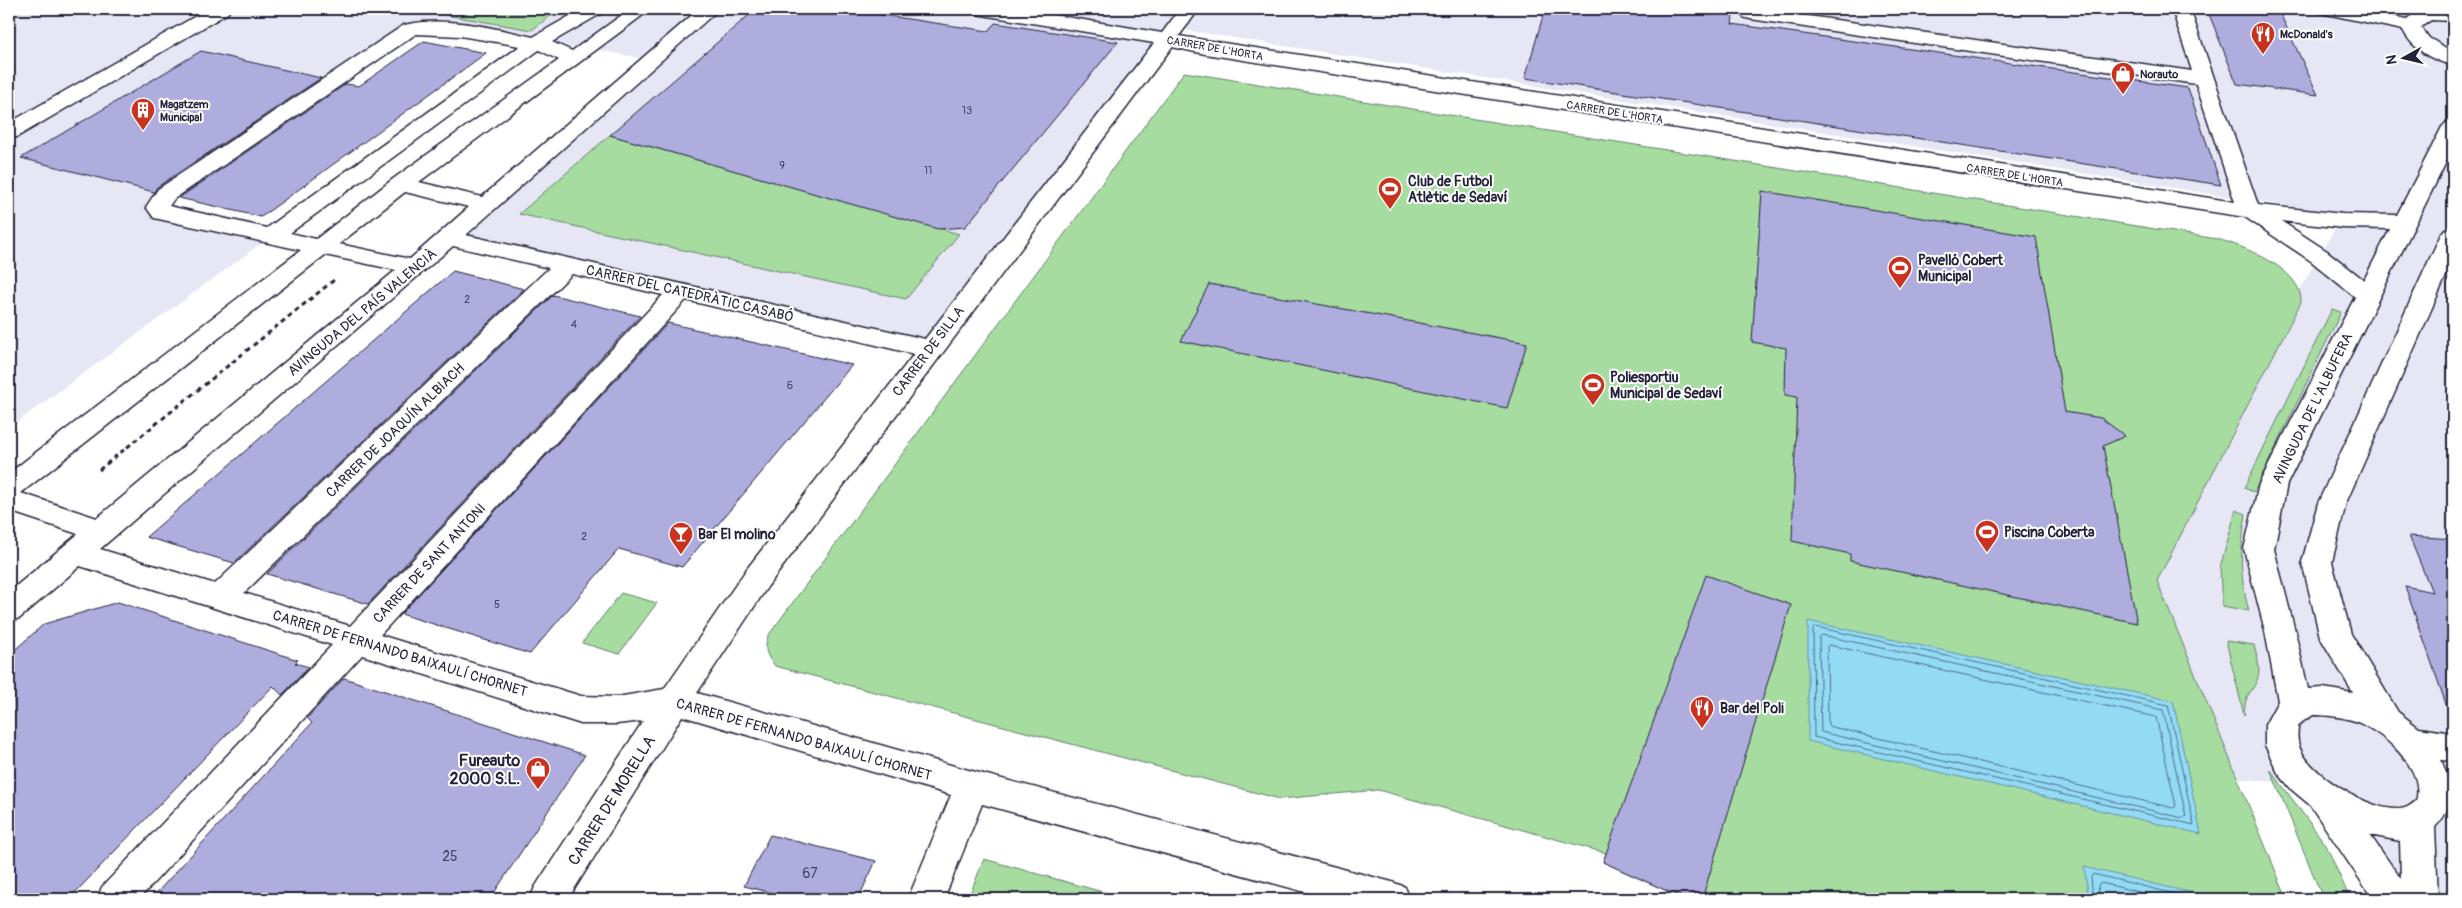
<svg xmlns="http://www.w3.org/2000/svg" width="2462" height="908" font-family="Pangolin,sans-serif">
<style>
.built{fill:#e7e6f5}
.green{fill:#a6dc9f;stroke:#647f6d}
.water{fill:#93dbf5;stroke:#6691ab}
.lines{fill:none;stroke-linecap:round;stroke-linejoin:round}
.shore{stroke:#4f6c85;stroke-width:1}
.building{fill:#aeadde;stroke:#22223b}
.minor-casing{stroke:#22223b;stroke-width:3}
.path{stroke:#22223b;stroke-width:3;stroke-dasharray:5 4;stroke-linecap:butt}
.minor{fill:#fff;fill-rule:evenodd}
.labels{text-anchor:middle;stroke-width:4;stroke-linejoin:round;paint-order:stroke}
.far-poi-label{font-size:11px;font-weight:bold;fill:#22223b;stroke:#fff;text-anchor:start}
.far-street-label{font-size:11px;fill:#22223b;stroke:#fff}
.number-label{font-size:11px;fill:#454564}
.poi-label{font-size:14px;font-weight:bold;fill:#22223b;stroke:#fff;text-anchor:start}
.street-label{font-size:14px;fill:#22223b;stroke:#fff}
.near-number-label{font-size:14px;fill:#454564}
.near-poi-label{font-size:16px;font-weight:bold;fill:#22223b;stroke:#fff;text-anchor:end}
.near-street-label{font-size:16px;fill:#22223b;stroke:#fff}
</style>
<rect width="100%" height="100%" fill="#fff"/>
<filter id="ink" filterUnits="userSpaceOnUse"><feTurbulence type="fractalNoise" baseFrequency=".02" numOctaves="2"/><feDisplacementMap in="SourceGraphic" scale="10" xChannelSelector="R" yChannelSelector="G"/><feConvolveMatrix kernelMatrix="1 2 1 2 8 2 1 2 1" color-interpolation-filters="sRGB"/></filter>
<g filter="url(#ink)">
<path class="built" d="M9,9H2453V899H2401L2341,789L2237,778L2157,581L2301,303L2299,290L2343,215L1172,28L930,349L450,238L652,60L597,50L535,44L422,27L157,207L270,237L9,428Z"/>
<path class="green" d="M411,9H560L532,30Z
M1184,72L2217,239C2243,246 2303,269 2301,302L2157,581L2287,899H1685L1603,862L1606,853L1378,790L1280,799L775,666C767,656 763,650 768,636Z
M610,135L959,234L906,299L519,214Z
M2332,309L2341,312L2254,492L2244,488Z
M2236,510L2246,514C2240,550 2239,576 2249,611L2222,606L2220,568Z
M621,593L657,603L619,654L582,643Z
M2226,641L2254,645C2256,655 2261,667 2258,677C2252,695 2245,691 2244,715Z
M2270,769L2326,845L2350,899L2322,896Z
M984,859L1128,899H968Z"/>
<path class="water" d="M1808,621L2173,701L2201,834L1808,741Z
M2084,867L2217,899H2089Z"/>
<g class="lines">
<path class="shore" d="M1816,627L2168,705L2194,825L1814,737L1813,630Z
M1822,635L2163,710L2186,816L2183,818L1821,732L1819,638Z
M1829,645L2156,717L2176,806L2173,808L1828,726L1827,647Z
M2093,899L2091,877L2093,874L2196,899
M2100,899L2098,885L2101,883L2169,899"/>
</g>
<path class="building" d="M756,9H880L875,14L988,31L995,23L1118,42L965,227L938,229L610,135Z
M1545,9H1734L1732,24L2188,88L2221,185L1525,78Z
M2207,9H2278L2318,95L2237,84Z
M424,41L486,53L261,217L179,198L346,84L359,86Z
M201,51L321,78L157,187L154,192L21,158Z
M1762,191L2036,237L2065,412L2101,418L2125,436L2103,446L2137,623L1850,561V554L1792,541L1797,397L1785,395L1786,348L1752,342Z
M453,271L524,289L234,563L146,537Z
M1209,284L1527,343L1507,408L1181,341Z
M553,295L640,316L368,604L267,574Z
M668,323L852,365L682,567L619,549L530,654L401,614Z
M2409,536L2453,539V712L2449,713L2405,586L2432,592Z
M1706,575L1791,605L1702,899H1685L1603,862Z
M118,602L298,660L295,663L309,667L282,695L273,686L69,899H9V655L44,624Z
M344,678L585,755L490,899H151L312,723L307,718Z
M770,835L876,861L858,899H798L744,886Z"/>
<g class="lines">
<defs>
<path id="minor" d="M208,9H230L228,13L17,137L9,138V123Z
M582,9H604L602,13L552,42L572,51L630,9H651L419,182L482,197L699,9H719L466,235L925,339L1154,43L982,15L975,13L973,9H1018L1162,33L1180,9H1199L1179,36L2235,202L2196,84L1750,19L1743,17L1741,13L1742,9H1760L2192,71L2172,9H2190L2258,205L2343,214L2397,215L2442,127L2446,123L2453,121V148L2287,484L2274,549L2295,631L2308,689L2323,688L2353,693L2320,637L2302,562L2318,503L2441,234L2445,229L2453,227V260L2346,503L2332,562L2351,634L2398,712L2419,728L2453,733V761L2441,760C2452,784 2455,808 2435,827L2438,899H2373L2310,805L2292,790L2278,773L2265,745V725L2278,701L2265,631L2244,549L2259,484L2355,297L2311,261L2245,217L1205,54L1172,47L768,586L697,693L972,771L1392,882L1405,887L1410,899H1331L982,804L944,899H908L951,795L682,716L568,899H530L535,887L643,721L617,724H581L362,655L139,899H97L102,887L332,645L80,566L20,618L9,621V592L78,534L9,511V473L301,250L154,218L146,207L158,189L404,25C444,15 494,28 533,37ZM416,34L460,36L520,46L267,228L169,206L174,199ZM539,50L559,60L393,179L316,239L290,233ZM405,192L469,207L410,259L339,244ZM2281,221L2343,228L2390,229L2364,280L2327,251ZM453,246L549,268L215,584L100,549ZM325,255L396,270L97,518L21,493ZM572,274L663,295L350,626L244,593ZM686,300L914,354L746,570L664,689L617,697L581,696L380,635ZM2313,715C2327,715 2342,717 2355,721C2382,731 2426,768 2416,801C2411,805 2406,809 2399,809C2370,811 2309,775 2299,746C2297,740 2297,730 2299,724ZM2370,835L2400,841L2401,879Z
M2319,9H2355L2407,19C2419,8 2437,7 2453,9V21L2431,20L2421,27L2429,38L2453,52V65C2433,61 2412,49 2403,30L2321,13Z"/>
</defs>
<use href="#minor" class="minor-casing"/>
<path class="path" d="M99,470L334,280"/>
<use href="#minor" class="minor"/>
</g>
</g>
<defs>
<symbol id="restaurant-pin" viewBox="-11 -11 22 30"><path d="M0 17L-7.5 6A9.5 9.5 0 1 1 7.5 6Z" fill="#c8321e" stroke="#fff"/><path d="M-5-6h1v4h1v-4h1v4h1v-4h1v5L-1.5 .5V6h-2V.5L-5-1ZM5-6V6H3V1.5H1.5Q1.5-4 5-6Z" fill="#fff"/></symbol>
<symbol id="shop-pin" viewBox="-11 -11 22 30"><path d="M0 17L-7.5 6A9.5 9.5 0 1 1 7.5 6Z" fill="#c8321e" stroke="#fff"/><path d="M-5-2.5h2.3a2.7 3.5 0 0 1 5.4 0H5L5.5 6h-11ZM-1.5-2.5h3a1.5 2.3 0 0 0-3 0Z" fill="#fff"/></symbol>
<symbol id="building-pin" viewBox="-11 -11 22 30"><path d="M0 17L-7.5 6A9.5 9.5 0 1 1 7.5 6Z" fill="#c8321e" stroke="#fff"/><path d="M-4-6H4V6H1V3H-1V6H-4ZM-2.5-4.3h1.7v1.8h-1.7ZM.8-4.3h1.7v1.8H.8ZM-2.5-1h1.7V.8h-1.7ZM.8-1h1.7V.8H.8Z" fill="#fff"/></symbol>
<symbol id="stadium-pin" viewBox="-11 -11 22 30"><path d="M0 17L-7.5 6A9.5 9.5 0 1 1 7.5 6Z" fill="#c8321e" stroke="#fff"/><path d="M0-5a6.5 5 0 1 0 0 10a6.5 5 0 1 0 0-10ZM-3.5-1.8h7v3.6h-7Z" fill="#fff"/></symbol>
<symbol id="bar-pin" viewBox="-11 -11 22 30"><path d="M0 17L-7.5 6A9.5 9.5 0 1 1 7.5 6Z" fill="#c8321e" stroke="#fff"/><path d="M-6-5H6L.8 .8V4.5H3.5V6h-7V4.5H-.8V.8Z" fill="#fff"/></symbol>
</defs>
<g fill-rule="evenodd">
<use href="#restaurant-pin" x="2249" y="20" width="28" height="38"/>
<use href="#shop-pin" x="2109" y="60" width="28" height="38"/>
<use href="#building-pin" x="129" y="96" width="28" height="38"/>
<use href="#stadium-pin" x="1376" y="175" width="28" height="38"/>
<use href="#stadium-pin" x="1886" y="254" width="28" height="38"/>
<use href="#stadium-pin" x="1579" y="371" width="28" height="38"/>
<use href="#stadium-pin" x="1973" y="518" width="28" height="38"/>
<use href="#bar-pin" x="667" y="520" width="28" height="38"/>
<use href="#restaurant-pin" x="1688" y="694" width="28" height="38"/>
<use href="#shop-pin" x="524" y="755" width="28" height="38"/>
</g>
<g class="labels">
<g class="far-poi-label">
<text x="2280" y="38">McDonald's</text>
<text x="2140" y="78">Norauto</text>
<text x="160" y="108">Magatzem<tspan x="160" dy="13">Municipal</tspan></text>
</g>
<g class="far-street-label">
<text transform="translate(1215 48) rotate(10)" y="4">CARRER DE L'HORTA</text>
<text transform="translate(1615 112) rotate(9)" y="4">CARRER DE L'HORTA</text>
<text transform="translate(2015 175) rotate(9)" y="4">CARRER DE L'HORTA</text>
</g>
<g class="number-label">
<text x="967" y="114">13</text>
<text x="782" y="169">9</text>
<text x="928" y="174">11</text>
<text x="467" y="303">2</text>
<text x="574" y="328">4</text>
<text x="790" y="389">6</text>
<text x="584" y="540">2</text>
<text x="497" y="608">5</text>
</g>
<g class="poi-label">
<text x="1408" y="186">Club de Futbol<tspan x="1408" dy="16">Atlètic de Sedaví</tspan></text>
<text x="1918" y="265">Pavelló Cobert<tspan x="1918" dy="16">Municipal</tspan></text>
<text x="1610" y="382">Poliesportiu<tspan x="1610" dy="16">Municipal de Sedaví</tspan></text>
<text x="2004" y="537">Piscina Coberta</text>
<text x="698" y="539">Bar El molino</text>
<text x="1720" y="713">Bar del Poli</text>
</g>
<g class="street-label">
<text transform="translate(690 293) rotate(13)" y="5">CARRER DEL CATEDRÀTIC CASABÓ</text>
<text transform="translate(362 312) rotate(-40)" y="5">AVINGUDA DEL PAÍS VALENCIÀ</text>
<text transform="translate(928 351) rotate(-53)" y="5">CARRER DE SILLA</text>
<text transform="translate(2312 408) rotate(-64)" y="5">AVINGUDA DE L'ALBUFERA</text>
<text transform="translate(395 430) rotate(-44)" y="5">CARRER DE JOAQUÍN ALBIACH</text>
<text transform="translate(429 563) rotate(-47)" y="5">CARRER DE SANT ANTONI</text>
<text transform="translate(400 653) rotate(17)" y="5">CARRER DE FERNANDO BAIXAULÍ CHORNET</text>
<text transform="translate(804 739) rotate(16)" y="5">CARRER DE FERNANDO BAIXAULÍ CHORNET</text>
</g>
<g class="near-number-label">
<text x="450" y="861">25</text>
<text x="810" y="878">67</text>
</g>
<g class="near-poi-label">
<text x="520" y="766">Fureauto<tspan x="520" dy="18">2000 S.L.</tspan></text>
</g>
<g class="near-street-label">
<text transform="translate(611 800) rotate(-58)" y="6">CARRER DE MORELLA</text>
</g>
</g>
<rect width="2462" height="908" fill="none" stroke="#fff" stroke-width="30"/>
<rect x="15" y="15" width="2432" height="878" fill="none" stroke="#22223b" stroke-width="2" filter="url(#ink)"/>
<g transform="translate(2404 58) rotate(262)" stroke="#ffffff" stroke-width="4" paint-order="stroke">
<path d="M0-4L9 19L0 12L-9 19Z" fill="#22223b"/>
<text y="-8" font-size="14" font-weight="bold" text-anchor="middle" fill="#22223b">N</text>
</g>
</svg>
